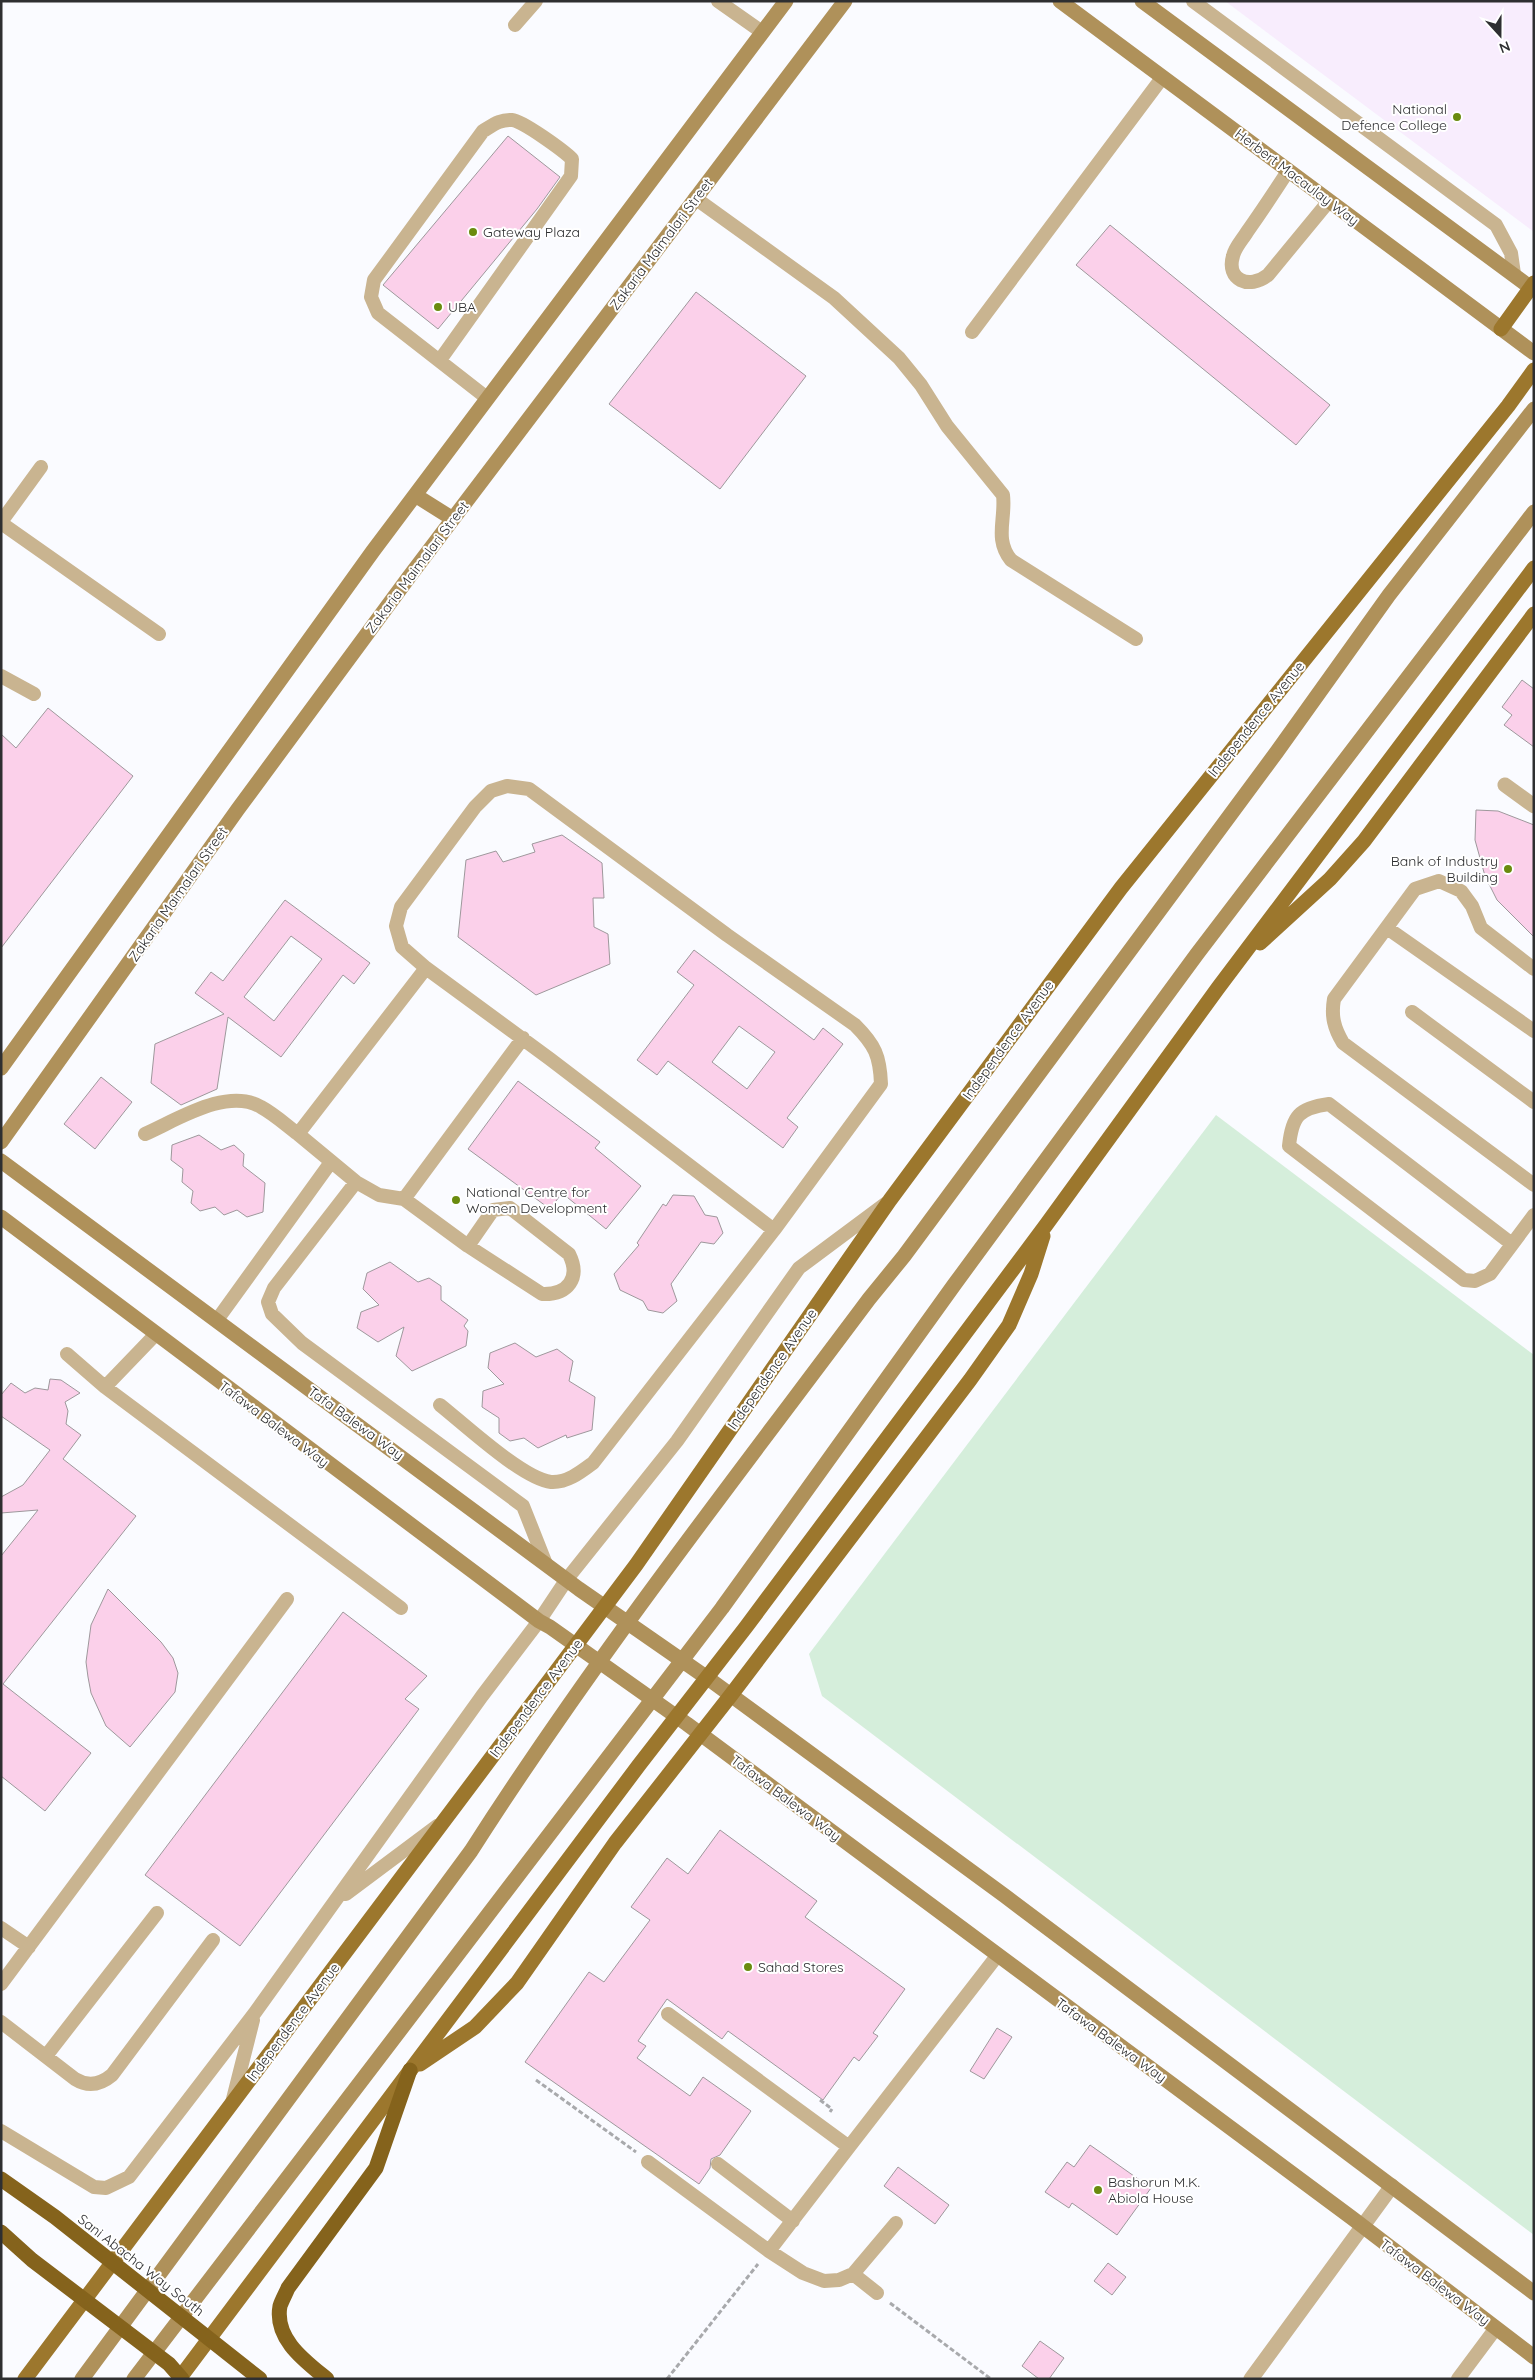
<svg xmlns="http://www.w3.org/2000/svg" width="1535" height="2380" font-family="Quicksand,sans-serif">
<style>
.education{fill:#f8edfd}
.green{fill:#d5eedb}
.building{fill:#fbd0ea;stroke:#9e989c;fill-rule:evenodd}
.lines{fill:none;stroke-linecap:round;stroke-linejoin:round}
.path{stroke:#a8a9ac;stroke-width:3;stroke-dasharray:5 2.5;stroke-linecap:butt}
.lane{stroke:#c9b490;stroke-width:14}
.street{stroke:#c9b490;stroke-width:15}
.secondary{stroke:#af915a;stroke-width:15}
.primary{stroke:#9c772d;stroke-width:15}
.highway{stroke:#85631c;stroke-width:15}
.poi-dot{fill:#6a8b0e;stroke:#fff;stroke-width:2}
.labels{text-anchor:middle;stroke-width:4;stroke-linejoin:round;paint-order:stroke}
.poi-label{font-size:14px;fill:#2e2f31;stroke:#fff;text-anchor:start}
.street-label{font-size:14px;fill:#2e2f31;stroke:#fff}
</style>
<rect width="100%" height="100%" fill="#fafbff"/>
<path class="education" d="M1225,1H1534V232Z"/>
<path class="green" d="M1216,1115L1534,1355V2235L822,1696L809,1654Z"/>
<path class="building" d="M508,136L560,177L537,209L438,329L383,285Z
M1110,225L1330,405L1296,445L1076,265Z
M696,292L806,376L720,489L609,404Z
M1522,680L1534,689V747L1504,725L1512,715L1502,707Z
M48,708L133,776L1,948V734L16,748Z
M1476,810L1498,811L1534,825V937L1497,900L1485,876L1475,840Z
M562,835L602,863L604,898H593L594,927L608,934L610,964L536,995L458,937L466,860L496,851L503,862L535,852L532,844Z
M285,900L370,963L354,984L343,975L281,1057L228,1017L217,1089L181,1105L151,1083L155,1044L224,1014L195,993L211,972L223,981ZM291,936L322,959L274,1021L244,997Z
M694,950L814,1040L823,1028L843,1044L787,1118L798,1127L783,1148L668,1061L657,1075L637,1060L694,985L677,972ZM739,1026L775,1052L747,1089L712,1062Z
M101,1077L132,1102L95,1149L64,1124Z
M518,1081L600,1142L595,1148L641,1186L606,1229L562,1193L550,1209L468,1149Z
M199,1135L221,1150L234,1145L244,1154L243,1166L265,1183L263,1212L247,1217L237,1210L224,1215L215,1207L200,1211L191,1203L193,1191L182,1182L183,1169L171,1160L172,1145Z
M673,1195L694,1196L705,1215L717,1217L723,1233L714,1244L701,1242L671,1284L677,1301L663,1313L648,1310L643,1301L620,1290L614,1274L639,1245L637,1243L663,1204L666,1206Z
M390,1262L418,1282L429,1278L441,1286V1300L468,1320L464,1326L468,1331L466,1346L412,1371L396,1356L404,1327L378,1342L357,1328L361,1312L379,1305L363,1289L367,1273Z
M515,1343L536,1357L557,1349L573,1361L569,1381L595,1397L592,1430L567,1438L566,1435L538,1448L524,1438L510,1441L499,1433V1418L482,1407L483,1391L504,1384L488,1368L490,1353Z
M50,1379L61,1380L80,1393L65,1402L68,1411L66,1424L81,1435L63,1459L136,1516L3,1684L91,1753L45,1811L1,1776V1556L38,1510L1,1513V1497L23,1485L50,1450L1,1416V1395L11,1383L25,1393L35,1388L48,1390Z
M108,1589L161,1642L173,1658L178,1673L175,1692L130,1747L106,1726L91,1693L88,1677L86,1662L91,1625Z
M343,1612L427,1676L405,1699L419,1709L240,1946L145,1875Z
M720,1830L817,1901L805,1917L905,1989L873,2033L878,2036L859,2061L854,2057L823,2100L728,2031L722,2039L667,1999L638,2041L646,2046L637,2058L690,2096L703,2077L751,2111L720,2155L711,2159L710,2168L699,2184L525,2062L589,1972L604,1982L650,1920L631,1907L667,1858L688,1874Z
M997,2028L1012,2037L984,2079L970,2071Z
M1090,2145L1151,2188L1117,2235L1072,2203L1069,2208L1045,2192L1067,2162L1074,2167Z
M898,2167L949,2205L935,2224L884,2186Z
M1108,2263L1126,2277L1112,2295L1094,2281Z
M1040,2341L1064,2358L1049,2379H1039L1022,2366Z"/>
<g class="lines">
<path class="path" d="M536,2080L636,2152
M820,2100L832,2109L830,2112
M890,2303L991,2379
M667,2379L758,2264"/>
<path class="lane" d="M718,1L762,32
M1193,1L1496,225L1511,253L1514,274
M515,25L536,1
M1288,171C1275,191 1261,212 1247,232C1243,239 1235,247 1233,256C1226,280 1249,290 1268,275L1329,201
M695,198L834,298L899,358L921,385L947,426L1003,495C1006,519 994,539 1011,560L1136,639
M972,332L1162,78
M440,360L571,176L572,159C564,151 523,121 512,120C500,119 493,125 483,131L374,280L371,297L378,313L487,398
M1,522L41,467
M1,523L159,634
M1,676L34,694
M507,786L529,789L727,935L855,1025C875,1045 880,1056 881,1084L774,1230L550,1059L426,968L402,947L396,926L401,907L475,807L491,791Z
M1387,928L1534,1031
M426,968L298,1134L356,1182L379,1195L404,1199L468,1246L542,1294C568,1295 581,1278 569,1254L510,1208L493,1210L468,1246
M1534,969L1481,928L1472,906L1461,891L1439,881L1415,889L1334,999C1331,1016 1334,1028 1343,1043L1534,1185
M1412,1012L1534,1102
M145,1134C177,1120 227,1087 261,1107C274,1114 286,1125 298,1134
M356,1182L274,1288L268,1302L272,1314L302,1343L523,1506L546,1564
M404,1199L523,1038
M1512,1244L1329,1104C1299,1108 1292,1116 1289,1146L1464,1280L1475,1281L1490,1274L1534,1215
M217,1320L331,1162
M67,1354L105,1387L401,1608
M105,1387L155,1335
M440,1405C464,1424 523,1479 551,1482C567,1483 581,1472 593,1463L774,1230
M346,1894L437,1826
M1,1928L29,1947
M1,1984L287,1599
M668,2014L849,2147L997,1956
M1,2022L75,2079C88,2087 100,2085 112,2075L213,1940
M46,2056L157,1913
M232,2103L253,2020
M1,2131L94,2187L106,2188L129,2177L254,2014L482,1696L539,1621L567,1579L677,1441L799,1268L885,1204
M648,2162L769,2251L803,2273L824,2281L839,2280L853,2274L896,2223
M718,2164L793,2221
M769,2251L849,2147
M853,2274L877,2293
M1458,2379L1496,2328"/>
<path class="street" d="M1505,785L1534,806
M1251,2379L1392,2186"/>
<path class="secondary" d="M1060,1L1534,353
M1142,1L1534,290
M415,495L453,519
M1,1068L373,551L786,1
M1,1142L238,809L409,577L845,1
M1,1161L579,1589L713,1682L1005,1896L1534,2293
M1,1217L539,1621L550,1627L687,1724L1352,2218L1534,2357
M82,2379L471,1851C593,1660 733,1481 869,1299L904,1256L1276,753L1389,595L1534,409
M134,2379L722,1608L954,1285L1197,954L1534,512"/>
<path class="primary" d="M1501,329L1534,283
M1260,943L1330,879L1364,841L1534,614
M420,2064L475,2027L517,1983L615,1843L731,1695L970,1380L1009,1325L1031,1274L1043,1236
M25,2379L636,1565L890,1200L1121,888L1508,406L1534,370
M179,2379L639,1765L746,1627L1046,1225L1218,988L1534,568"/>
<path class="highway" d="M1,2179L55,2217L260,2379
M1,2232L32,2260L169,2364L182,2379
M327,2379C305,2361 274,2339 280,2306C282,2300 286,2293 288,2288L376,2168L410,2070"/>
</g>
<g class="poi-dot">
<circle cx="1457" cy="117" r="5"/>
<circle cx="473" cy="232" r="5"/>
<circle cx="438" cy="307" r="5"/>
<circle cx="1508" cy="869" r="5"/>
<circle cx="456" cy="1200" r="5"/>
<circle cx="748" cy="1967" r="5"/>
<circle cx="1098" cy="2190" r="5"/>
</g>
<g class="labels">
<g class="poi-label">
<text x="1447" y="114" text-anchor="end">National<tspan x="1447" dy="16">Defence College</tspan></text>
<text x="483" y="237">Gateway Plaza</text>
<text x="448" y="312">UBA</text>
<text x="1498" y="866" text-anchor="end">Bank of Industry<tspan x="1498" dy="16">Building</tspan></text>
<text x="466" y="1197">National Centre for<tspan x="466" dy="16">Women Development</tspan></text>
<text x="758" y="1972">Sahad Stores</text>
<text x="1108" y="2187">Bashorun M.K.<tspan x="1108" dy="16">Abiola House</tspan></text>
</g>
<g class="street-label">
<text transform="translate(1297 177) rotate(37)" y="5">Herbert Macaulay Way</text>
<text transform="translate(661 244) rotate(-53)" y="5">Zakaria Maimalari Street</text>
<text transform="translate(417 567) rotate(-53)" y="5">Zakaria Maimalari Street</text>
<text transform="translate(1256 719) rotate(-51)" y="5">Independence Avenue</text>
<text transform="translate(178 894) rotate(-55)" y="5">Zakaria Maimalari Street</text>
<text transform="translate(1008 1040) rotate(-54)" y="5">Independence Avenue</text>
<text transform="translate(772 1369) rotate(-55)" y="5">Independence Avenue</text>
<text transform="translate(356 1423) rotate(36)" y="5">Tafa Balewa Way</text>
<text transform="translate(274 1424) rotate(37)" y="5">Tafawa Balewa Way</text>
<text transform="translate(536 1698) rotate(-53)" y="5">Independence Avenue</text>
<text transform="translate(786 1798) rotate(37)" y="5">Tafawa Balewa Way</text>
<text transform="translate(293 2022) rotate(-53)" y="5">Independence Avenue</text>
<text transform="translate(1111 2040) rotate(36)" y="5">Tafawa Balewa Way</text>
<text transform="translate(141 2265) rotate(38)" y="5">Sani Abacha Way South</text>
<text transform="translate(1435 2282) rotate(37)" y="5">Tafawa Balewa Way</text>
</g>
</g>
<rect width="1535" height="2380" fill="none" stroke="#2e2f31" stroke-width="5"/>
<g transform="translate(1500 35) rotate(159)" stroke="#ffffff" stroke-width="4" paint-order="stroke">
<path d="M0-4L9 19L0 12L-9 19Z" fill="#2e2f31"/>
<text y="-8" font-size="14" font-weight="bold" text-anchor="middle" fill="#2e2f31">N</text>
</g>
</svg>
